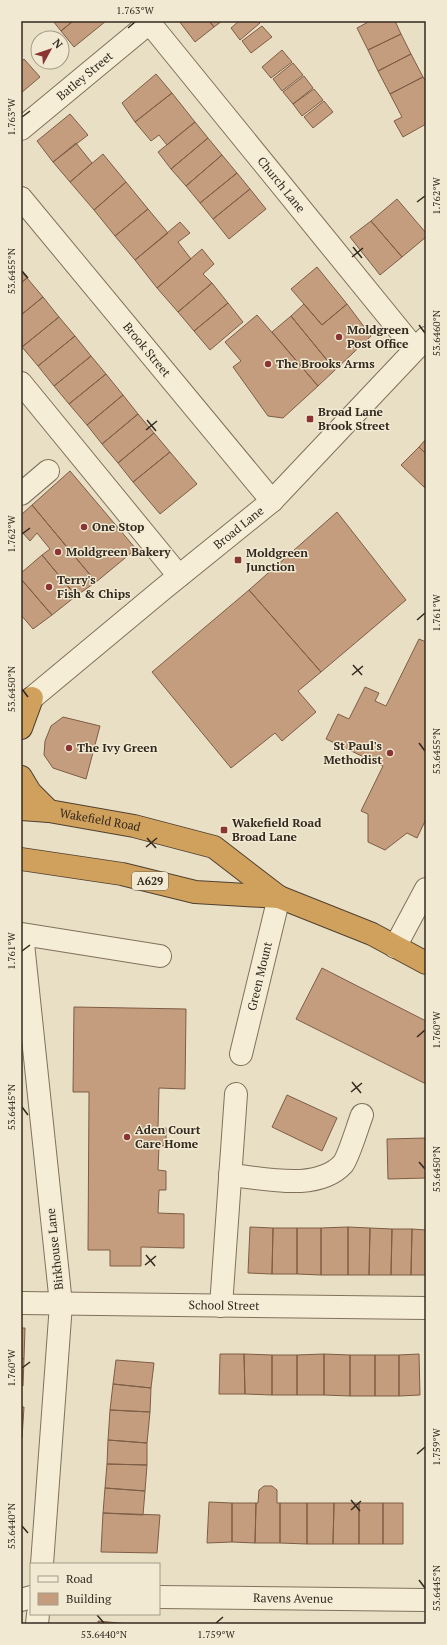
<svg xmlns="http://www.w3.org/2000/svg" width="447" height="1645" font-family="'PT Serif',serif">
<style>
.building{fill:#c39d7d;stroke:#7e5d45}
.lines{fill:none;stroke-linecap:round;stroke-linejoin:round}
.minor-casing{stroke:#81715c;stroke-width:24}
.highway-casing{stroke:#504030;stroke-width:24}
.minor{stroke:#f5edd6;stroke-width:22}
.highway{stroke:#d0a15d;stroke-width:22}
.ticks{fill:none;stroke:#33291f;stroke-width:1.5}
.poi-dot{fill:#8a3533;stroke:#f1e9d2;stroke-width:1.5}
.labels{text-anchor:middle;stroke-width:3;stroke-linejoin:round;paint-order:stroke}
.shield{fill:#f1e9d2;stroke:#6c6355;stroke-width:1}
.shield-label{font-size:11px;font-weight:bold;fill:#33291f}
.street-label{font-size:12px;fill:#33291f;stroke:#f1e9d2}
.poi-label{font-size:12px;font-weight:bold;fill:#33291f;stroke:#f1e9d2;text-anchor:start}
.neatline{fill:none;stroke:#33291f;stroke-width:1.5}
.ticks-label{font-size:10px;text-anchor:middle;fill:#33291f}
</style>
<rect width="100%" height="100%" fill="#e9dfc4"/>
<path class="building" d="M53,21H73L61,31Z
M73,21H106L74,47L61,31Z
M179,21H209L214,27L195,42Z
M209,21H222L214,27Z
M239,21H258L260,23L240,40L231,28Z
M370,21H395L401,34L368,50L357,28Z
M262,26L272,37L251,53L242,41Z
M401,34L411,54L378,71L368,50Z
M282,50L292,62L271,78L262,67Z
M411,54L423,77L390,94L378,71Z
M24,59L40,77L21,93V62Z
M293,63L303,75L282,91L273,79Z
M156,74L172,93L135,122L122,103Z
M304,76L313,88L293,104L283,92Z
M423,77L426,82V124L403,137L394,121L402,117L390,94Z
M314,89L323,100L302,116L293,104Z
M172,93L195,122L167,145L159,135L151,141L135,122Z
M324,101L333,112L313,128L304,117Z
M70,114L88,135L53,162L37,141Z
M195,122L208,138L171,169L158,152Z
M208,138L222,155L186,186L171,169Z
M76,143L92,163L70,182L53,162Z
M103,154L126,182L94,210L70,182Z
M222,155L237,173L200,203L186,186Z
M237,173L250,189L213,219L200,203Z
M126,182L148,209L115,236L94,210Z
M250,189L266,209L229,239L213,219Z
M397,199L426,233V237L402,257L371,221Z
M148,209L168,233L135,260L115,236Z
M371,221L402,257L380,275L350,237Z
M180,222L190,233L178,242L191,259L157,288L135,260Z
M202,249L214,264L203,274L212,283L178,312L157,288Z
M317,267L347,304L322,325L291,289Z
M21,271L27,278L21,283Z
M27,278L43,297L21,315V283Z
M212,283L228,303L194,331L178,312Z
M43,297L59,317L22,347L21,315Z
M228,303L243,322L210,350L194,331Z
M304,304L322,325L347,304L371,336L335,370L291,316Z
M257,315L318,386L283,418L268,416L233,367L241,361L225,342Z
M291,316L335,370L318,386L272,332Z
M59,317L75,336L38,366L22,347Z
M75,336L91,356L54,386L38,366Z
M91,356L106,374L69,404L54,386Z
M106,374L123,395L87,425L69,404Z
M123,395L138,414L102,444L87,425Z
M138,414L154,433L118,463L102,444Z
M154,433L170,452L133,482L118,463Z
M426,439V454L419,447Z
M419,447L426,454V489L401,465Z
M170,452L197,484L160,514L133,482Z
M70,471L136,549L96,582L32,505Z
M32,505L96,582L76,596L42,555L50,549L37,533L30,541L21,531V515Z
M337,512L406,600L321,672L249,590Z
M42,555L76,596L52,615L21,579V573Z
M21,579L52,615L33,629L21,615Z
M249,590L321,672L298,691L316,712L282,741L275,733L231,768L152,672Z
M419,639L426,642V819L417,838L407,833L385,850L368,842V814L361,811L383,766L326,739L338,714L349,719L365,687L379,693L375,701L386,706Z
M63,717L100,726L86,779L53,768L44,755L45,741L51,726Z
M322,968L426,1021V1084L296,1019Z
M74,1007L186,1009L185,1089L159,1088L158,1128H166V1146H159L158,1170L166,1171V1190H159L158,1213L184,1214V1248L141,1247V1266H110V1250H88L89,1092H73Z
M287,1095L337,1118L322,1151L272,1127Z
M426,1138V1178L388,1179L387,1139Z
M250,1227L273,1228L272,1274L248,1273Z
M348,1227V1275H321V1228Z
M348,1227L370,1228L369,1275H348Z
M273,1228H297V1274H272Z
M297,1228H321V1275L297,1274Z
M370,1228L392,1229L391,1275H369Z
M392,1229H412L411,1275H391Z
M412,1229L426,1230V1275H411Z
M21,1328H25L24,1359L21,1358Z
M220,1354H244L245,1394H219Z
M244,1354L272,1355V1395L245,1394Z
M324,1354V1395H297V1355Z
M324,1354L350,1355V1396L324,1395Z
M419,1354L420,1395L399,1396V1355Z
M272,1355H297V1395H272Z
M350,1355H375V1396H350Z
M375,1355H399V1396H375Z
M21,1358L24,1359L23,1386L21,1385Z
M116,1360L154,1363L151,1388L113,1384Z
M113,1384L151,1388L150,1412L110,1410Z
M21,1407H24L22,1438H21Z
M110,1410L150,1412L147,1443L108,1440Z
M108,1440L147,1443V1465L107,1464Z
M107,1464L147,1465L145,1491L105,1488Z
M264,1486H272L277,1490V1503H280V1543H255L256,1503H258L259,1490Z
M105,1488L145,1491L143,1515L103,1513Z
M209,1502L232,1503V1542L207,1543Z
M232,1503H256L255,1543L232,1542Z
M280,1503H307V1544L280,1543Z
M307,1503H334L333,1544H307Z
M334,1503H359V1544H333Z
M359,1503H383V1544H359Z
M383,1503H403V1544H383Z
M103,1513L160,1515L157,1553L101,1552Z
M98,1621L129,1624H98Z"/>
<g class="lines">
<defs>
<g id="minor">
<path id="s1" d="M148,21L414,348"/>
<path id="s2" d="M21,129L149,23"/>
<path id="s3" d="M21,198L272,501"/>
<path d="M21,383L179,576"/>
<path d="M21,494L48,471"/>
<path id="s4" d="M21,710L32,698L163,589L272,501L426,338"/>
<path d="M395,947L426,889"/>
<path id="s5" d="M241,1054L279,897"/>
<path d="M230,1175C264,1178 317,1192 343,1164C349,1156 358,1125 362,1115"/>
<path id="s6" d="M21,1303L426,1308"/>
<path d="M221,1306L236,1094"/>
<path d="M42,1564L61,1304L22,934L160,956"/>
<path id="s7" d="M159,1597L426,1600"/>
<path d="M21,1600L31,1597"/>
<path d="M37,1624L38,1614"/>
</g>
<g id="highway">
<path d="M21,728L32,698"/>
<path d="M21,777L30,792L49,811"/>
<path id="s8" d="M21,809L49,811L134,826L214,847L279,897L372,934L426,963"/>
<path d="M21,859L122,874L195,892L279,897"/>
</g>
</defs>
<use href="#minor" class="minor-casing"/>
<use href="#highway" class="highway-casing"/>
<use href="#minor" class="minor"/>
<use href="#highway" class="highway"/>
</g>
<path class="ticks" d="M128,28L135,22M22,117L30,111M417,202L425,196M353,247L362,258M352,257L363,248M22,271L28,278M419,325L425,333M147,420L156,431M146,430L157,421M22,534L30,528M417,620L425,613M353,665L362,675M352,675L363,666M22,689L28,697M419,743L425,751M147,838L156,848M146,847L157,838M22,951L30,945M417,1037L425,1030M352,1082L361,1093M351,1092L362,1083M22,1107L28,1115M419,1162L425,1169M146,1255L155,1266M145,1265L156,1256M22,1368L30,1362M417,1454L425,1447M351,1500L360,1511M351,1510L361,1501M22,1526L28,1533M419,1580L425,1588M97,1615L104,1623M216,1623L223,1617"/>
<g class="poi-dot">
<circle cx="339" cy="337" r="4"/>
<circle cx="268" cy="364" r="4"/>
<rect x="306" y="415" width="8" height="8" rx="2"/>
<circle cx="84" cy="527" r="4"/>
<circle cx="58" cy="552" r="4"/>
<rect x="234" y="556" width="8" height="8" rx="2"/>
<circle cx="49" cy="587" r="4"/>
<circle cx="69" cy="748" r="4"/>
<circle cx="390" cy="753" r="4"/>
<rect x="220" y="826" width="8" height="8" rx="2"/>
<circle cx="127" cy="1137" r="4"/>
</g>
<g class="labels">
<rect class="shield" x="132" y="872" width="36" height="18" rx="3"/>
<g class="shield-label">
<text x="150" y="885">A629</text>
</g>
<g class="street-label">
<text dy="4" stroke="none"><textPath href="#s2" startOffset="83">Batley Street</textPath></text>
<text dy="4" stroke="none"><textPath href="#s1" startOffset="211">Church Lane</textPath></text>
<text dy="4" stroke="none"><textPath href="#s3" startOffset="197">Brook Street</textPath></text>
<text dy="4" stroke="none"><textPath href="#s4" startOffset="284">Broad Lane</textPath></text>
<text dy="4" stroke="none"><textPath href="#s8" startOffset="80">Wakefield Road</textPath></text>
<text dy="4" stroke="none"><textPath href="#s5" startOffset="80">Green Mount</textPath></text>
<text transform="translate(55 1249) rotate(-96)" y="4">Birkhouse Lane</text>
<text dy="4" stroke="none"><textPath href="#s6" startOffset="203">School Street</textPath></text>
<text dy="4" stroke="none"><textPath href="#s7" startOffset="134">Ravens Avenue</textPath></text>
</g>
<g class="poi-label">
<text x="347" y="334">Moldgreen<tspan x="347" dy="14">Post Office</tspan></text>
<text x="276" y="368">The Brooks Arms</text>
<text x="318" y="416">Broad Lane<tspan x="318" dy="14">Brook Street</tspan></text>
<text x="92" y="531">One Stop</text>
<text x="66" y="556">Moldgreen Bakery</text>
<text x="246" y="557">Moldgreen<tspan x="246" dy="14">Junction</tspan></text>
<text x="57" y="584">Terry's<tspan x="57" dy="14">Fish &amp; Chips</tspan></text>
<text x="382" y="750" text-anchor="end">St Paul's<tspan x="382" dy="14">Methodist</tspan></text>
<text x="77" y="752">The Ivy Green</text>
<text x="232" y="827">Wakefield Road<tspan x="232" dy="14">Broad Lane</tspan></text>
<text x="135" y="1134">Aden Court<tspan x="135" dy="14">Care Home</tspan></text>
</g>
</g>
<rect width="447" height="1645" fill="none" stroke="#f1e9d2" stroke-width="44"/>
<rect x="30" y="1563" width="130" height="52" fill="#f1e9d2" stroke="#a59c8a"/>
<rect x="38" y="1576" width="20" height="6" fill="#f5edd6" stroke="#a59c8a"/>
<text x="66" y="1583" font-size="12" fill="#33291f">Road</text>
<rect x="38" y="1593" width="20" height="12" fill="#c39d7d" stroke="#a59c8a"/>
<text x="66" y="1603" font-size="12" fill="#33291f">Building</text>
<g transform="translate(50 50) rotate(50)"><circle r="19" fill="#f1e9d2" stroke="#a59c8a"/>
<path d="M0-3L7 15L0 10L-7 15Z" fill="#8a3533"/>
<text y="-6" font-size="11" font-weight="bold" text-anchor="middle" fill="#33291f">N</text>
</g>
<rect x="22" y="22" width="403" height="1601" class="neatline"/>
<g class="ticks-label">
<text x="135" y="14">1.763°W</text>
<text transform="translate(11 117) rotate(-90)" y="4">1.763°W</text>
<text transform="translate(436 196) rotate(-90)" y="4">1.762°W</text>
<text transform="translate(11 271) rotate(-90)" y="4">53.6455°N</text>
<text transform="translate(436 333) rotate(-90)" y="4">53.6460°N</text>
<text transform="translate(11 534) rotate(-90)" y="4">1.762°W</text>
<text transform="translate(436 613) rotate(-90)" y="4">1.761°W</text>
<text transform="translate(11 689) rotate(-90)" y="4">53.6450°N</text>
<text transform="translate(436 751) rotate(-90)" y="4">53.6455°N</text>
<text transform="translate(11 951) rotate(-90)" y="4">1.761°W</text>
<text transform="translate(436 1030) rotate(-90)" y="4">1.760°W</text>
<text transform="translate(11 1107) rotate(-90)" y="4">53.6445°N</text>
<text transform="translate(436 1169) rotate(-90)" y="4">53.6450°N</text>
<text transform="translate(11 1368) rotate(-90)" y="4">1.760°W</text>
<text transform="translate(436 1447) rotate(-90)" y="4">1.759°W</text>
<text transform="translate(11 1526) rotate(-90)" y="4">53.6440°N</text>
<text transform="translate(436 1588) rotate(-90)" y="4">53.6445°N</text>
<text x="104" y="1638">53.6440°N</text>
<text x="216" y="1638">1.759°W</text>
</g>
</svg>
